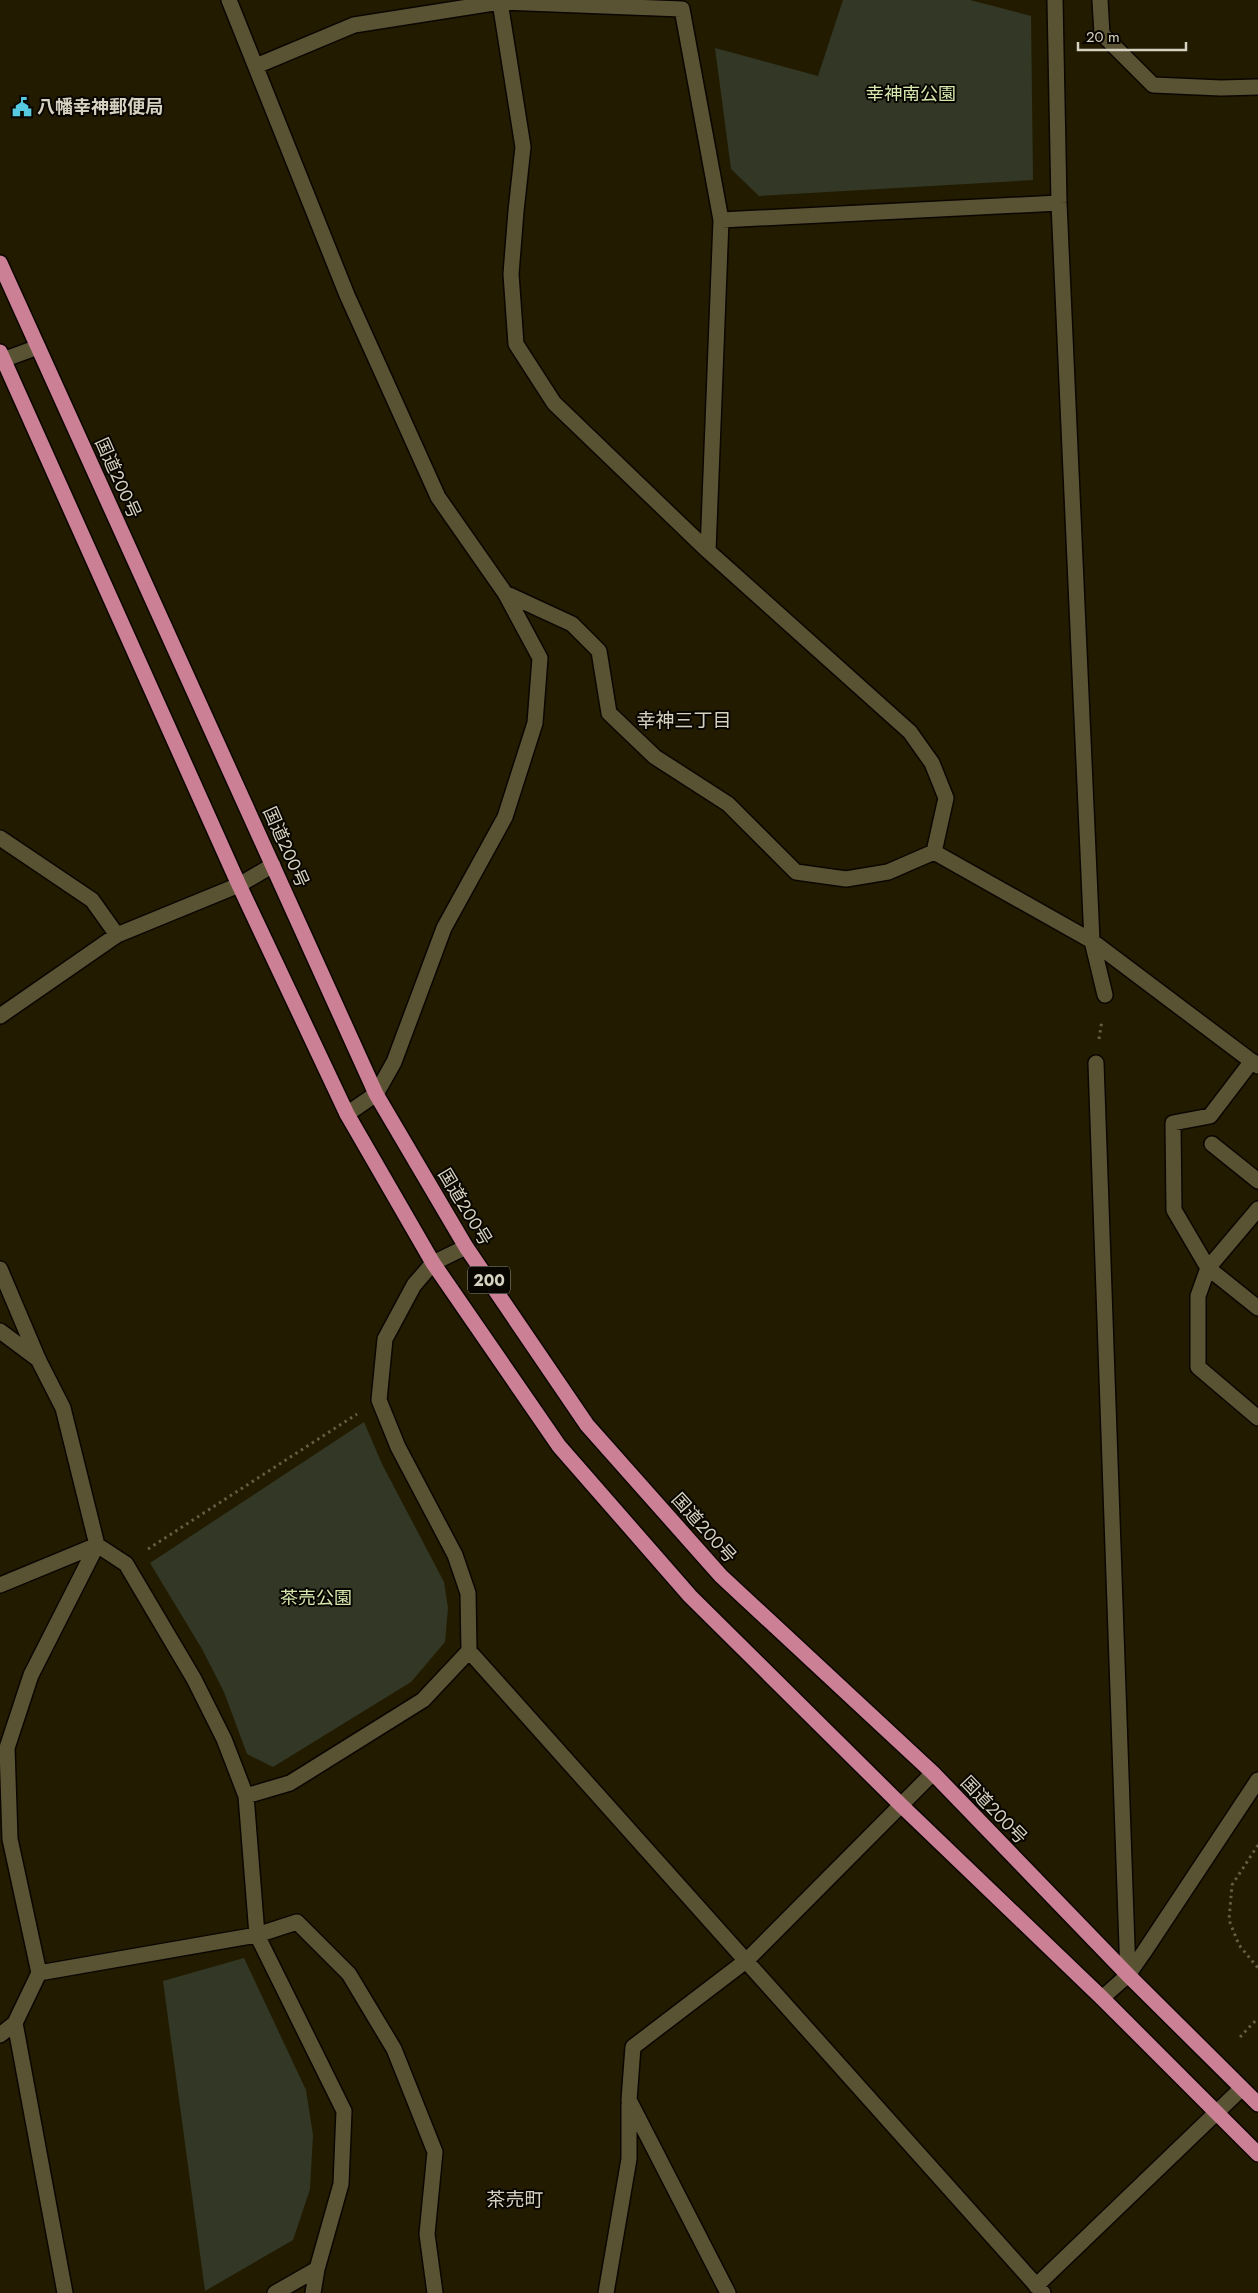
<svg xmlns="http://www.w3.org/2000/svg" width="1258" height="2293" font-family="Jost,'Noto Sans JP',sans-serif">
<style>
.green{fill:#323825}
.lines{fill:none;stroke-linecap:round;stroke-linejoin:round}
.minor-casing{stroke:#0b0600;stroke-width:18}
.highway-casing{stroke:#0b0600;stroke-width:18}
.path{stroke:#645e46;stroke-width:3;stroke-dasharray:2.5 4;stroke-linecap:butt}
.minor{stroke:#595334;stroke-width:15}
.highway{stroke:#cb8095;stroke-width:15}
.labels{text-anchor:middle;stroke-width:4;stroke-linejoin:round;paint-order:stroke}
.shield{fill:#090600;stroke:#989587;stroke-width:1}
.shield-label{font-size:16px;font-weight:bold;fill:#d6d2c1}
.park-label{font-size:18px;fill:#d6e8ae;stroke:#090600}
.poi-label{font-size:18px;font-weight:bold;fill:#d6d2c1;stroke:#090600;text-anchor:start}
.street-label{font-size:18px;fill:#d6d2c1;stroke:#090600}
.neighbourhood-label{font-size:19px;fill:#d6d2c1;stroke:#090600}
</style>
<rect width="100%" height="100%" fill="#221b00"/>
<path class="green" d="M843,0H970L1031,16L1033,180L759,196L731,169L715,48L818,76Z
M364,1422L382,1464L444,1582L448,1608L445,1642L411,1682L273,1767L247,1754L224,1692L202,1649L150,1563Z
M244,1958L306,2090L313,2135L310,2189L293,2240L205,2291L163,1981Z"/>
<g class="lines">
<defs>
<path id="minor" d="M229,0L347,295L438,497L505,593L540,658L535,723L505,817L444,928L394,1062L376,1094L347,1114
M1055,0L1059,203L1092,941L1105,995
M1100,0L1102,34L1153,85L1221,88L1258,87
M500,2L523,147L516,211L511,274L516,344L554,403L708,551L910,732L932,763L946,798L934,852
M256,66L354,25L500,2L682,9L721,220L708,551
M721,220L1059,203
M0,361L38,347
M505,593L572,624L599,651L609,713L655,757L728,804L796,872L846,879L888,872L934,852
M0,838L92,900L117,935
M934,852L1092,941L1258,1066
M0,1016L117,935L239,885L273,865
M1252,1061L1210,1116L1173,1123L1174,1210L1208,1268L1198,1296V1367L1258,1418
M1096,1063L1128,1975
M1212,1144L1258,1181
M1258,1209L1208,1268L1258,1308
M466,1247L433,1263L414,1285L385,1339L379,1400L398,1447L455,1555L468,1593L469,1651L1043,2293
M0,1269L39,1361L63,1408L97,1545L126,1564L194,1679L224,1739L246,1796L257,1935L344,2111L341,2184L317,2269L275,2293
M0,1331L39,1360
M0,1585L97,1545
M246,1796L290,1783L423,1700L469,1651
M39,1973L257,1935L297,1922L349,1974L394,2049L435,2152L427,2234L435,2293
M1102,1998L1128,1975L1144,1952L1258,1780
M0,2035L15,2023
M1036,2286L1241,2089
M65,2293L15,2023L39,1973L10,1839L7,1748L31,1675L97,1545
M313,2293L317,2269
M606,2293L629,2159V2104
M728,2293L629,2100L633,2047L747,1960L933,1773"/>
<path id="highway" d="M0,263L376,1094L466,1247L587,1425L721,1576L933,1773L1128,1975L1258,2104
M0,352L239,885L347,1114L433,1263L559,1446L690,1596L902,1806L1102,1998L1258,2154"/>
</defs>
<use href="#minor" class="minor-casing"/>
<use href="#highway" class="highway-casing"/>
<path class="path" d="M1099,1039L1102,1020
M148,1549L357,1414
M1258,1845L1232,1885L1229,1920L1239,1945L1258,1968
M1240,2037L1258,2018"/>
<use href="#minor" class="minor"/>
<use href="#highway" class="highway"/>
</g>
<defs>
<symbol id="civic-bare" viewBox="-9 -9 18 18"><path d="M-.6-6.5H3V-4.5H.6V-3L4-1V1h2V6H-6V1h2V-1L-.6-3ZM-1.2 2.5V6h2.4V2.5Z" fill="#56c9e1" stroke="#090600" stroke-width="2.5" paint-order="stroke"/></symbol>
</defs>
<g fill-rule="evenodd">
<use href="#civic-bare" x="8" y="93" width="28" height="28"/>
</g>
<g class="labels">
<rect class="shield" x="468" y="1266.5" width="42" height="27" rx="4"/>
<g class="shield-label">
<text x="489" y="1286">200</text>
</g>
<g class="park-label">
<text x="911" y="100">幸神南公園</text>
<text x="316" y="1604">茶売公園</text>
</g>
<g class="poi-label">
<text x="37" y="113">八幡幸神郵便局</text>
</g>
<g class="street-label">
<text transform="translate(118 478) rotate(66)" y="6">国道200号</text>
<text transform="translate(286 847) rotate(66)" y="6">国道200号</text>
<text transform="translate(465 1207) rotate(59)" y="6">国道200号</text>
<text transform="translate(704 1528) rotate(48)" y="6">国道200号</text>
<text transform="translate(994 1810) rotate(46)" y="6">国道200号</text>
</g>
<g class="neighbourhood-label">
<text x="684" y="727">幸神三丁目</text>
<text x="515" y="2206">茶売町</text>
</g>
</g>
<path d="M1078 42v8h108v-8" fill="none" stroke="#d6d2c1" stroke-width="2.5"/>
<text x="1086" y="42" font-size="15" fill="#d6d2c1" stroke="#090600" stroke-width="4" paint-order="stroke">20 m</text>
</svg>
